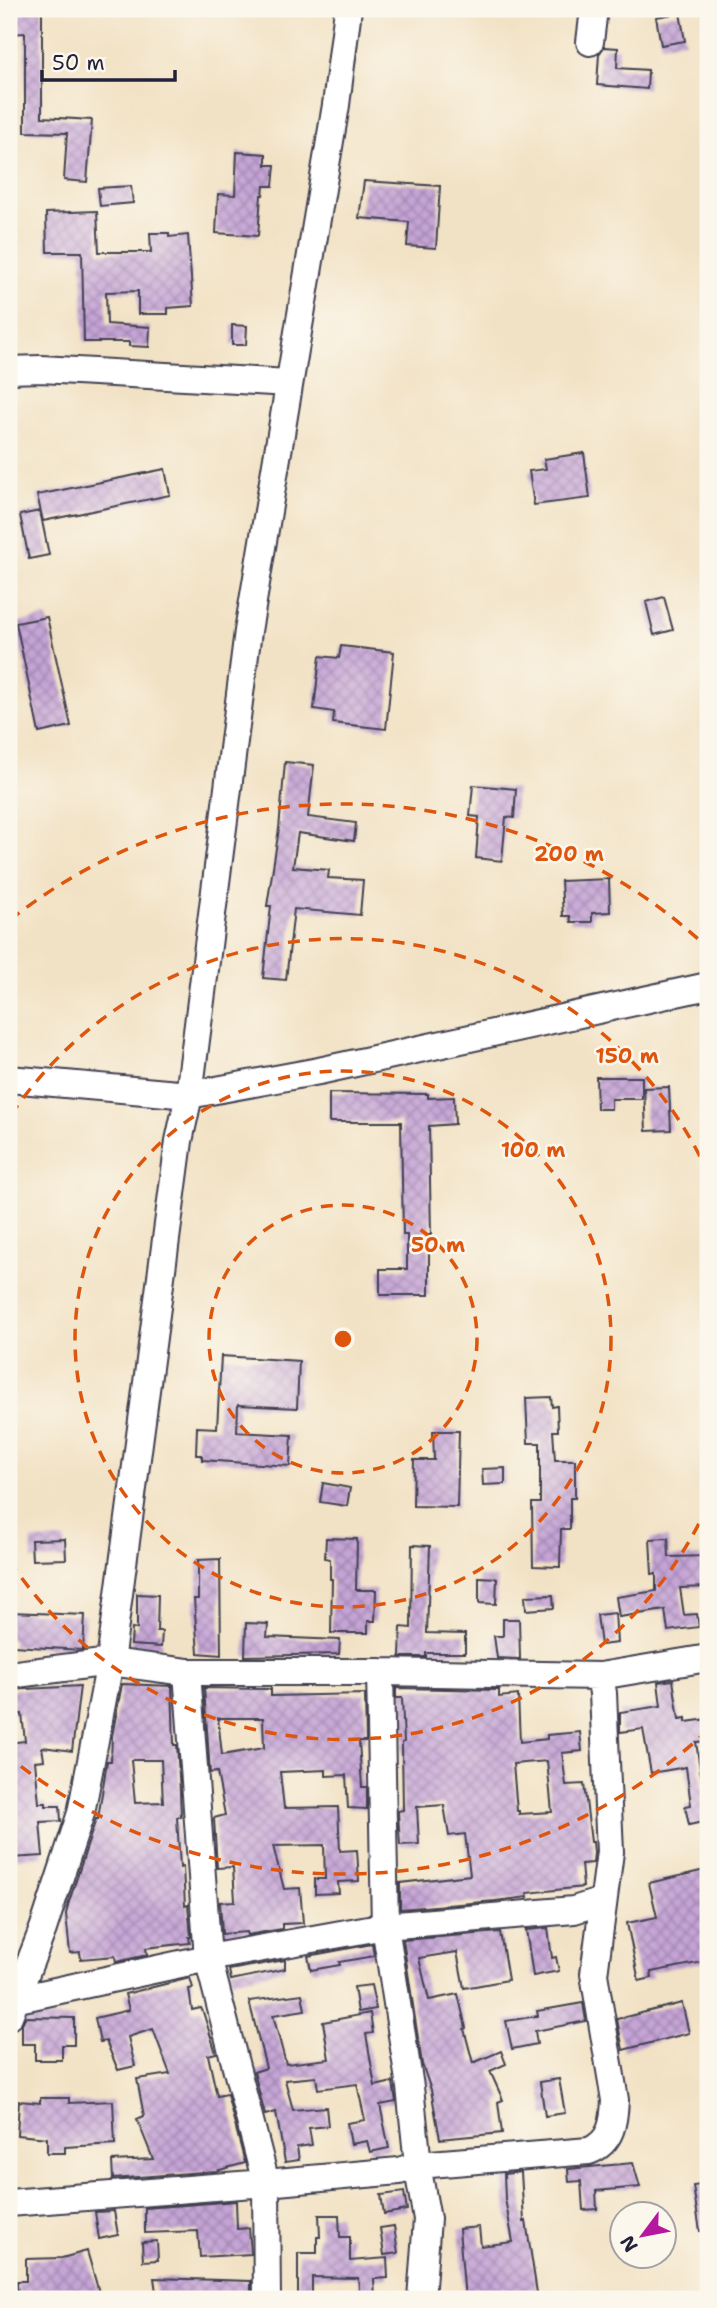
<svg xmlns="http://www.w3.org/2000/svg" width="717" height="2308" font-family="'Shantell Sans',sans-serif">
<style>
.building{fill:url(#building-cross-hatch);fill-rule:evenodd}
.lines{fill:none;stroke-linecap:round;stroke-linejoin:round}
.minor-casing{stroke:#413f50;stroke-width:30}
.minor{stroke:#fff;stroke-width:26}
.ring{fill:none;stroke:#de560e;stroke-width:3.5;stroke-dasharray:12 9}
.centre{fill:#de560e;stroke:#fbf7ec;stroke-width:3.5}
.ring-label{font-size:21px;text-anchor:middle;font-weight:bold;fill:#de560e;stroke:#fbf7ec;stroke-width:5;stroke-linejoin:round;paint-order:stroke}
</style>
<defs>
<pattern id="building-cross-hatch" width="8" height="8" patternUnits="userSpaceOnUse" patternTransform="scale(1.75)"><rect width="8" height="8" fill="#c5a4d6"/><path d="M0 0l8 8M0 8l8-8" fill="none" stroke="#a085af"/></pattern>
</defs>
<rect width="100%" height="100%" fill="#fbf7ec"/>
<filter id="ink" filterUnits="userSpaceOnUse"><feTurbulence type="fractalNoise" baseFrequency=".0143" numOctaves="2"/><feDisplacementMap in="SourceGraphic" scale="14" xChannelSelector="R" yChannelSelector="G"/><feConvolveMatrix kernelMatrix="1 2 1 2 8 2 1 2 1" color-interpolation-filters="sRGB"/></filter>
<filter id="wash" filterUnits="userSpaceOnUse"><feTurbulence type="fractalNoise" baseFrequency=".00686" numOctaves="4" result="noise"/><feDisplacementMap in="SourceGraphic" scale="28" xChannelSelector="R" yChannelSelector="G"/><feGaussianBlur stdDeviation="1.57" result="paint"/><feColorMatrix in="noise" values="0 0 0 0 0 0 0 0 0 0 0 0 0 0 0 0 0 1.4 0 .05"/><feComposite in="paint" operator="in"/></filter>
<g filter="url(#wash)">
<rect width="100%" height="100%" fill="#f2e2c5"/>
<g id="blocks">
<path class="building" d="M9,9H42V117L92,120L87,182L64,180L67,133L25,132V33L9,34Z
M680,13L685,41L661,45L656,17Z
M604,47L618,48L617,68L648,70L647,89L597,85L599,54Z
M237,152L266,154V165H275L273,186H264L263,195H261L258,236L216,233L218,194L235,195Z
M364,181L440,186L436,248L407,246L409,222L359,218Z
M131,186L133,203L100,206L98,188Z
M97,211L99,252H151L150,233H169V237L188,235L193,306L168,308V314H138V291L106,292L107,324L150,327L149,347L129,346V342H84L82,252H47L46,213Z
M232,325L247,326L246,345H232Z
M584,453L590,498L534,505L529,471L546,469L544,459Z
M165,469L170,495L43,521L37,495Z
M40,511L49,555L29,559L20,515Z
M664,597L673,630L654,635L646,602Z
M47,617L71,726L39,733L16,623Z
M341,646L394,652L386,729L333,723L334,712L314,709L320,656L339,658Z
M285,762L314,765L308,817L356,823L354,841L298,833L293,867L329,870L328,878L363,880L360,915L294,909L286,980L263,978L271,906H267L279,829Z
M473,785L516,789L514,818L506,817L502,861L476,858L479,817L470,816Z
M609,879L610,912L592,913V922H571L570,916H563L561,881Z
M596,1077H642V1099H611V1109H597Z
M669,1087L671,1130L646,1131L644,1088Z
M329,1093L428,1094V1098L454,1097L455,1124L429,1126L431,1235H429V1295H380V1269H407V1235H403L401,1122H329Z
M221,1356L299,1361L297,1408L238,1405L237,1432L292,1435L290,1466L202,1460V1455H196L197,1427L217,1428Z
M551,1397L552,1407L557,1406L558,1431H553L555,1460H575V1498H570V1529H561L560,1567L533,1566L532,1503H540V1443H528L526,1398Z
M433,1431H459L457,1507L413,1506L414,1460H434Z
M505,1468V1484L483,1485L482,1469Z
M323,1483L350,1488L347,1506L320,1502Z
M326,1538L357,1539L356,1590H376L375,1621H368V1633H331L332,1579H330V1559L325,1558Z
M668,1538L669,1557L708,1556V1587L680,1588L684,1615L697,1614L699,1627L668,1631L665,1610L619,1617L616,1597L656,1591V1574H652L650,1539Z
M65,1539L66,1559L32,1560L31,1540Z
M412,1545L430,1546L427,1633L465,1634V1653H426V1657H400L401,1627L411,1628Z
M220,1559L221,1655L198,1653L194,1599H198V1560Z
M479,1577L497,1578L496,1604L479,1603Z
M137,1594L158,1595L157,1631H162L161,1647L131,1645L132,1628L137,1629Z
M553,1595L554,1608L526,1610L525,1596Z
M9,1612L85,1615L83,1650L13,1646V1639H9Z
M615,1613L617,1643L601,1645L597,1615Z
M503,1619H519L520,1659L497,1658L494,1636H503Z
M246,1623L268,1624L267,1637L340,1640L339,1654L245,1656Z
M673,1680L679,1719L686,1718V1722L708,1719V1741L696,1742L705,1802L708,1801V1821L689,1825L685,1806L691,1805L686,1767L651,1773L643,1729L620,1732V1712L661,1706L658,1682Z
M122,1684L172,1686L174,1745H177L180,1792L181,1817H177L180,1868L183,1867L185,1906L188,1905L191,1937H189L190,1943L146,1948L147,1955L116,1962L115,1956L81,1959L80,1952L70,1953L66,1914L68,1905L96,1819H98L107,1761H111L112,1736ZM131,1760H161L163,1802L135,1803Z
M80,1686L72,1751L42,1747L44,1760L35,1761L39,1803H46V1806H60L61,1821L40,1822L43,1856L11,1858L9,1743L25,1741L22,1714H9V1690Z
M204,1688L271,1689V1696L365,1694L366,1741H359L362,1787H367V1809L348,1808L346,1775L326,1776V1770L280,1772L284,1808L338,1807L340,1851L357,1850L359,1881L338,1882L339,1893L315,1894V1879H325L324,1845L273,1846L284,1889L300,1888L303,1923L282,1924V1929L247,1935L246,1932L222,1934L220,1902L235,1901L233,1867L217,1868L214,1818L225,1815L217,1772L210,1773ZM218,1718H263L264,1748L222,1755Z
M396,1688L499,1690V1697L518,1695L520,1742L547,1739V1735L580,1732L582,1751L562,1753L566,1785L584,1784L591,1842H593L594,1853L593,1863L581,1864L583,1887L527,1893L528,1897L495,1901L400,1909V1883L470,1875L465,1834L449,1836L444,1805L417,1807L419,1844L400,1845L398,1811L403,1810L402,1743L404,1742L402,1698H396ZM547,1761L552,1812L519,1814V1811H517L513,1764Z
M705,1870L708,1883V1961L651,1972L652,1978L639,1981L627,1923L657,1917L649,1883Z
M548,1928L552,1958L556,1957L559,1971L533,1976L526,1930Z
M500,1932L508,1980L464,1988L457,1952L419,1958L429,2000L458,1994L466,2028L464,2029L473,2063L501,2051L506,2064L490,2071L503,2100L498,2102L502,2133L440,2139L431,2090L422,2064L403,1940Z
M372,1944L374,1956L339,1962L340,1965L311,1970L308,1956Z
M285,1960V1969L231,1980L229,1970Z
M190,1978L193,1988L189,1989L192,2010L201,2008L203,2012L216,2053L208,2055L217,2096L227,2094L245,2163L216,2171L113,2179L112,2161L153,2159L137,2119L144,2116L137,2079L170,2074L153,2029L128,2037L135,2066L118,2070L106,2041L100,2042L95,2018L129,2010L125,1994Z
M371,1985L376,2009L358,2012L354,1987Z
M302,1994L305,2010L273,2015L286,2064L329,2059L323,2022L370,2013L373,2033L366,2034L375,2086L393,2082L394,2089L396,2102L380,2105L389,2148L370,2152L367,2141L351,2144L347,2123L365,2120L357,2084L318,2089L316,2077L285,2080L293,2110L326,2107L328,2126L309,2128L312,2145L297,2147L299,2160L285,2162L276,2112L265,2115L254,2072L266,2068L249,2001Z
M583,2003L586,2021L535,2031L537,2044L512,2049L506,2021L538,2016L537,2011Z
M682,2003L689,2033L623,2050L617,2019Z
M25,2017L74,2018V2045H62V2060H35V2044H22V2024Z
M559,2079L565,2113L545,2116L540,2082Z
M40,2098H69V2103L113,2101L115,2144L65,2147V2153H47V2138L17,2135L19,2101L40,2103Z
M633,2163L640,2187L596,2191L597,2209L583,2210L581,2181L569,2182L568,2169Z
M521,2172L524,2222L526,2221L537,2293L530,2294L531,2299H515V2297L465,2299L459,2229L479,2227L481,2246L513,2242L505,2199L504,2174Z
M708,2184V2231H700L693,2186Z
M404,2192L407,2210L384,2214L381,2195Z
M236,2201L237,2229L249,2228L251,2254L200,2257L198,2231L145,2233V2208Z
M114,2211L118,2235L99,2239L95,2212Z
M319,2215H339L340,2237H350V2261L387,2258L388,2278L374,2279L375,2299H360L358,2278L312,2277V2299H298V2253H317V2237H320Z
M394,2226L398,2253L384,2255L380,2228Z
M157,2241L158,2260L143,2261L142,2242Z
M87,2251L101,2299H18L17,2281H26V2259L62,2258Z
M154,2278L251,2281V2299H157Z"/>
</g>
</g>
<g filter="url(#ink)">
<use href="#blocks" fill-opacity="0" stroke="#413f50" stroke-width="2"/>
<g class="lines">
<defs>
<path id="minor" d="M590,42L594,9
M9,370L41,369L289,383
M9,1079L189,1095L319,1071L708,986
M187,1672L208,1958L385,1926L574,1910L602,1901
M380,1672L385,1926L410,2087L418,2165
M9,1675L110,1662L187,1672H380L600,1676L708,1658
M9,2001L208,1958L266,2183L9,2203
M9,2016L43,1929L81,1813L110,1662L179,1141L189,1095L248,631L336,105L348,9
M417,2165L427,2219L421,2299
M267,2299L266,2183L399,2171L418,2165L589,2151C612,2142 614,2121 615,2100L594,1974L610,1852L603,1693L600,1676"/>
</defs>
<use href="#minor" class="minor-casing"/>
<use href="#minor" class="minor"/>
</g>
</g>
<g class="ring">
<circle cx="343" cy="1339" r="134"/>
<circle cx="343" cy="1339" r="268"/>
<path d="M708 1505A401 401 0 0 1 11 1563M11 1115A401 401 0 0 1 708 1173"/>
<path d="M708 1730A535 535 0 0 1 10 1758M10 920A535 535 0 0 1 708 948"/>
</g>
<circle cx="343" cy="1339" r="10" class="centre"/>
<g class="ring-label">
<text x="569" y="861">200 m</text>
<text x="627" y="1063">150 m</text>
<text x="533" y="1157">100 m</text>
<text x="438" y="1252">50 m</text>
</g>
<rect width="717" height="2308" fill="none" stroke="#fbf7ec" stroke-width="35"/>
<g transform="translate(643 2235) rotate(238)"><circle r="33" fill="#fbf7ec" stroke="#a4a2a5" stroke-width="2"/>
<path d="M0-5L12 26L0 18L-12 26Z" fill="#b5179e"/>
<text y="-10" font-size="19" font-weight="bold" text-anchor="middle" fill="#22223b">N</text>
</g>
<path d="M42 70v10h133v-10" fill="none" stroke="#22223b" stroke-width="3.5"/>
<text x="52" y="70" font-size="21" fill="#22223b" stroke="#fbf7ec" stroke-width="5" paint-order="stroke">50 m</text>
</svg>
